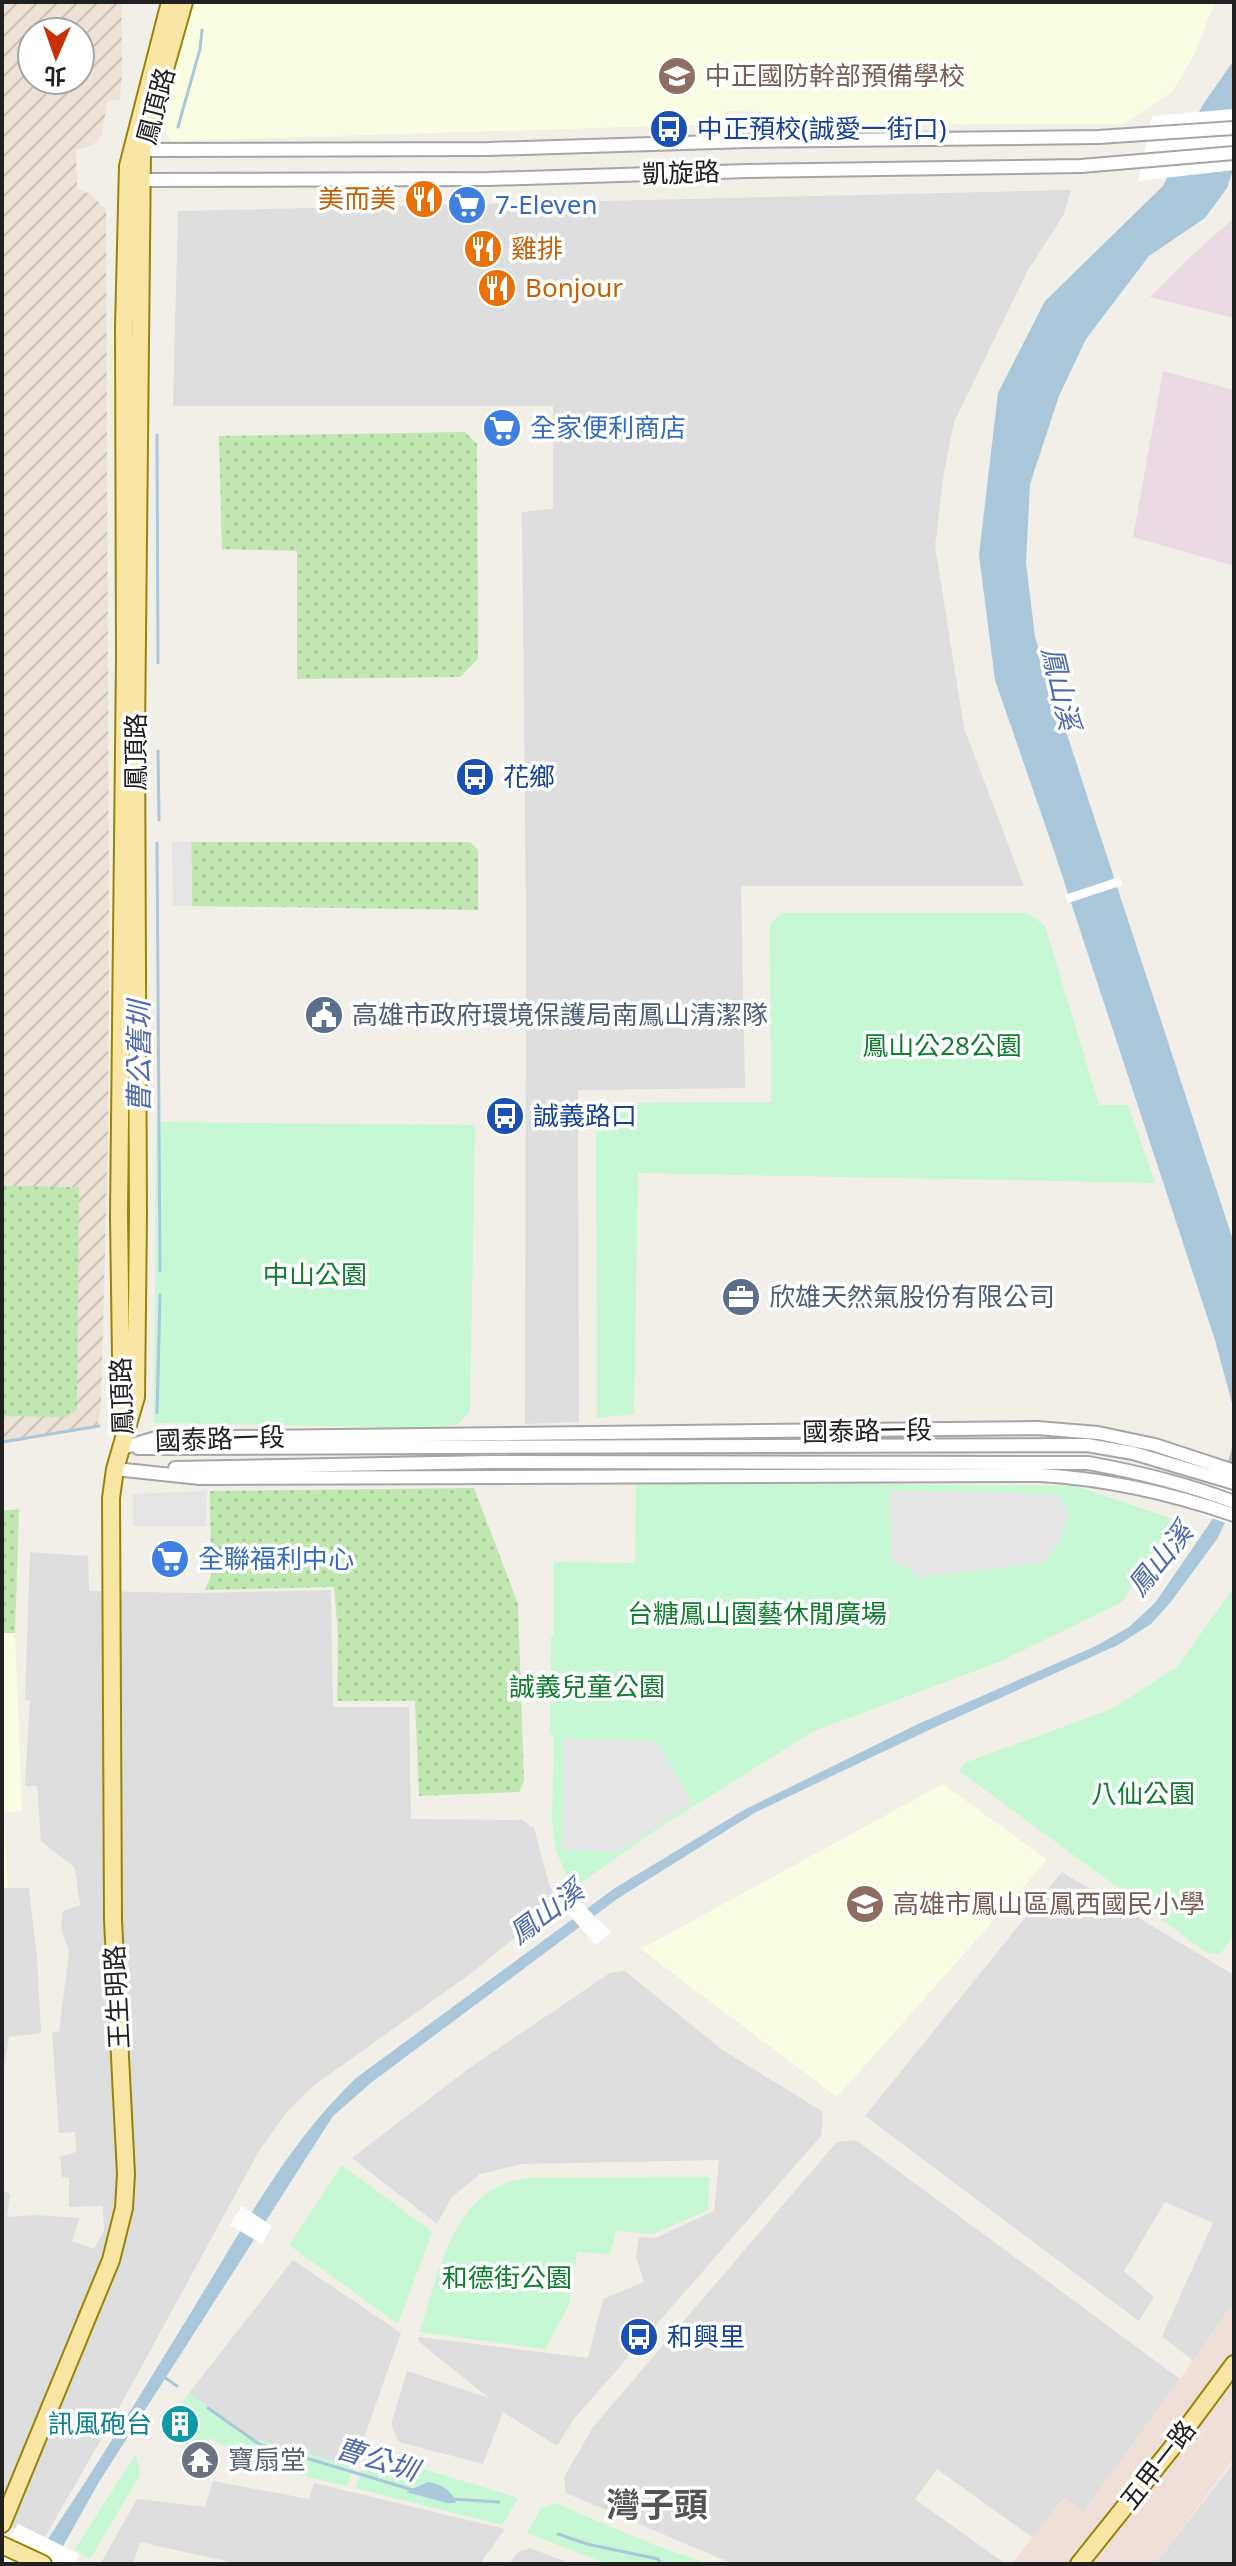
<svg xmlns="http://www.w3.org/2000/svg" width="1236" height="2566" font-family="'Noto Sans','Noto Sans TC',sans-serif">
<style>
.residential{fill:#dfdede}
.commercial{fill:#f0ded8}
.industrial{fill:#e9dae3}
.education{fill:#f9fee3}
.military{fill:url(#military-furrows);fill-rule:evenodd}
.grass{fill:url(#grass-dots)}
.park{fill:#c7f8d5}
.parking{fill:#e5e5e5}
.water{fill:#aac7dc}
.pier{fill:#fff}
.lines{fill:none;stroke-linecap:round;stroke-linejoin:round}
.stream{stroke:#aac7dc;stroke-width:3}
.minor-casing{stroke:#a5a5a5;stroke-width:16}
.major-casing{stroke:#988505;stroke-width:20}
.minor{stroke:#fff;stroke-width:12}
.major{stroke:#f9e6a4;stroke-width:16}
.labels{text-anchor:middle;stroke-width:7;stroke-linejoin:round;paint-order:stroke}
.education-label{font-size:26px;fill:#785e54;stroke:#fff;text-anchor:start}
.street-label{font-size:26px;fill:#212121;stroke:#fff}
.transit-label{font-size:26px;fill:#164399;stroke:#fff;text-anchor:start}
.food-label{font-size:26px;fill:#c56008;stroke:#fff;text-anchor:start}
.shop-label{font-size:26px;fill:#366cbe;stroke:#fff;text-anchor:start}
.service-label{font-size:26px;fill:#4e5e75;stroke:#fff;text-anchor:start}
.park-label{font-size:26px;fill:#107d2f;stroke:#fff}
.culture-label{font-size:26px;fill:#0d838f;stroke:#fff;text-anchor:end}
.worship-label{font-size:26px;fill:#5b616d;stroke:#fff;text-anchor:start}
.water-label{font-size:28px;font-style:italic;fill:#4f6bae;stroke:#fff}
.district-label{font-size:34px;font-weight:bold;fill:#545454;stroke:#fff}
</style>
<defs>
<pattern id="military-furrows" width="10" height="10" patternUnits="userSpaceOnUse" patternTransform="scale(2)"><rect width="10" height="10" fill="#ede2d8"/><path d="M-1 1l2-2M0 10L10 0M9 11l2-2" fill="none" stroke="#cbc2b9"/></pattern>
<pattern id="grass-dots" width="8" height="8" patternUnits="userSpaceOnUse" patternTransform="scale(2)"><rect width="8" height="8" fill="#c0e8b0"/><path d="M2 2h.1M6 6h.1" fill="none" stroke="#a5c797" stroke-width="1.8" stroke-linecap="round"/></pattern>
</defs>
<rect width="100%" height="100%" fill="#f1efe8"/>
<path class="residential" d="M1071,190L1063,216L1028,270L954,422L944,472L935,546L964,728L1024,886H741L745,1088L578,1090L579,1422L525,1424L526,923L522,512L553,509V406H173L178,211Z
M30,1552L88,1556L89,1591L195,1593L331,1590L333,1707H409L411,1819L522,1820L534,1828L549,1884L558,1902L474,1971L312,2087L287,2112L259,2151L119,2408L44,2539L2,2524V2190L10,2194L7,2217L36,2215L80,2218L72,2241L94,2249L104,2231L103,2206L69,2207V2178L62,2177L60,2157L76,2152L75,2132L59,2133L52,2033L59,2031L69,1951L61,1928L63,1911L80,1905L75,1868L41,1841L37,1786H25L30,1701L25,1700Z
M1062,1872L1234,1975V2303L1193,2361L1162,2336L1213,2223L1165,2202L1124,2271L1154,2297L1139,2321L865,2116Z
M2,1888H29L37,1958L41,2033L9,2037L2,2079Z
M625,1971L721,2049L823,2112L821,2136L574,2419L557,2446L503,2412L483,2464L399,2442L391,2424L407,2371L489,2398L418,2341V2337L588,2358L603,2299L644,2282L636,2257L639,2237L655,2238L714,2211L719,2160L522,2164L480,2174L451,2198L437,2224L352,2158L468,2069L610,1973Z
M856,2140L1180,2379L1083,2513L1064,2498L1033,2538L937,2469L915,2499L1006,2564H733L566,2493L564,2477L593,2427L837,2142Z
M293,2260L401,2333L354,2466L254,2439L189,2393Z
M1234,2462V2564H1155Z
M213,2481L309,2499L314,2483L505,2529L480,2564H239L140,2542L133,2564L101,2563L137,2499L205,2507Z
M530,2548L572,2564H509L517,2553Z"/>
<path class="commercial" d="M1234,2304V2459L1155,2564H1011L1065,2498L1084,2512Z"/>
<path class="industrial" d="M1234,218V318L1150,297L1189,258Z
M1163,371L1234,390V566L1133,537Z"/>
<path class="education" d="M194,2H1215L1193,57L1172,92L1124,124L780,125L767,112L727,111L724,124L171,141L160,120Z
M2,1633H15L22,1811L3,1812L8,1888H2Z
M943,1784L1047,1860L837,2097L641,1949Z"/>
<path class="military" d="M2,2H121L122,73L120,99L107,102L102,134L93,145L76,150L77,188L92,195L106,210L109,906L108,1132L101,1406L97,1426L2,1444ZM32,32H80V80H32Z"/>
<path class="grass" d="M465,432L477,444L478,659L460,677L297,679V551L222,549L219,436Z
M191,842H470L478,850V910L192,906Z
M2,1186L79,1187L77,1410L66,1417L2,1416Z
M474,1488L518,1604L524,1781L519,1792L419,1796L415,1701H337L338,1634L334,1587L205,1590L211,1576L210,1491Z
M19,1509L15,1633H2V1511Z"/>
<path class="park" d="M782,913H1028L1045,926L1099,1105H1128L1155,1183L638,1173L634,1414L597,1418L596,1103L771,1102L770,923Z
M156,1122L475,1125L470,1411L458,1424L438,1428L154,1423Z
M636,1482L1076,1486L1173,1519L1122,1602L999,1662L814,1731L656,1830L572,1889L556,1850L552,1820L554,1735L550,1734L551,1637L554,1636V1562L635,1563Z
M1234,1587V1935L1220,1954L1207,1953L958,1770L967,1762L1112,1709L1178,1666Z
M342,2165L432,2232L398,2324L289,2245Z
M709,2177L708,2210L653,2234L616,2231L610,2254L577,2252L569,2305L545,2349L419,2332C438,2279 451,2194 517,2180C525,2178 534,2178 542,2178Z
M189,2393L254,2439L354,2466L347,2486L265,2468L212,2439L183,2445L164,2431Z
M368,2452L518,2498L502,2525L356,2488Z
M136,2454L140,2475L90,2559L75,2549Z
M555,2503L652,2544L709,2564H607L527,2533L541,2508Z"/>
<path class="parking" d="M172,842H191L192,906H173Z
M890,1490L1058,1494L1069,1513L1061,1539L1044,1563L918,1577L909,1568L891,1562Z
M207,1491L206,1526H133V1494Z
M564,1739L657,1741L692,1803L618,1852L562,1850Z"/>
<path class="water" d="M1234,60V167L1227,188L1205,218L1149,256L1086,339L1059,396L1030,484L1026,563L1035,637L1234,1243V1496L1225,1523L1217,1539L1170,1603L1151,1624L1118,1645L929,1730L756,1812L617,1899L372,2082L333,2116L99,2482L53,2564H31C91,2476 146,2386 201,2296C248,2219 290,2141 356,2078L615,1888L742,1811L918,1724L1096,1646L1129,1627L1155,1603L1212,1520L1234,1440L1232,1403L1215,1340L1052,845L995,680L979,555L998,393L1045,301L1163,186L1202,106Z
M428,2482C442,2485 451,2489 456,2503H447L406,2492Z"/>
<path class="pier" d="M1234,109V170L1138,181L1152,116Z
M1119,877L1123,885L1068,903L1065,895Z
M1201,1452L1234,1463V1526L1184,1508Z
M568,1887L580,1902L611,1932L596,1945L570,1916L556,1892Z
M242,2206L272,2226L262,2244L230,2225Z
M18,2524L79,2554L75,2564H2V2549Z"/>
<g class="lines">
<path class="stream" d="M178,127L200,49L202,30
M157,435L158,663
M158,751L159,820
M157,843L160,1271
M157,1413L160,1295
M2,1442L99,1426
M164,2377L177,2386
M208,2408L259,2444L413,2490
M451,2499L499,2502
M558,2534L587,2544L658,2559L661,2564"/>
<defs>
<path id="minor" d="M134,148L142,150L488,149L748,141L1098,137L1234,128
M134,180L489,179L748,171L1081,166L1234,153
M122,1448L156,1438L1037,1428L1098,1433L1155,1445L1234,1471
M138,1448L1087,1445L1133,1453L1234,1483
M175,1468L490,1462L1088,1463C1138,1472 1187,1484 1234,1502
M115,1469L200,1478L1040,1475C1108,1479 1170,1493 1234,1515"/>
<path id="major" d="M122,1430L119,1215L125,658L124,327L128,166L170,2
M2,2524L111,2260L124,2208L126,2174L113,1920L111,1498L115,1469L136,1397L138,1215L136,732L142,150L184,2
M2,2545L43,2564
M1079,2564L1171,2449L1234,2364"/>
</defs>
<use href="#minor" class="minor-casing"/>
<use href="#major" class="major-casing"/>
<use href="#minor" class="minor"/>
<use href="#major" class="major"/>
</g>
<defs>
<symbol id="school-disc" viewBox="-11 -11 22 22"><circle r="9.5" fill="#8d6e63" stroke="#fff"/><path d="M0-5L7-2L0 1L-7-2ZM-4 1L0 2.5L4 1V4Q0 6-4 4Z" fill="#fff"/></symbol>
<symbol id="bus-disc" viewBox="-11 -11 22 22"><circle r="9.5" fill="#1a4fb4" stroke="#fff"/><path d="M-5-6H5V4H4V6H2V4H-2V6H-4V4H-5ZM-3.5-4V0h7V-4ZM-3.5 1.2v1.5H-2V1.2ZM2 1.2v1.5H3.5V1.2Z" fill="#fff"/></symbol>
<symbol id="restaurant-disc" viewBox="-11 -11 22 22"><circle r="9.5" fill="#e8710a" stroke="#fff"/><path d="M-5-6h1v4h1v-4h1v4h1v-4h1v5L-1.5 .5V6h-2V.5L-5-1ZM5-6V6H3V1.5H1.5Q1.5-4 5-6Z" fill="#fff"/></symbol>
<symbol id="supermarket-disc" viewBox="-11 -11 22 22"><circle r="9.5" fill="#3f7fe0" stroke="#fff"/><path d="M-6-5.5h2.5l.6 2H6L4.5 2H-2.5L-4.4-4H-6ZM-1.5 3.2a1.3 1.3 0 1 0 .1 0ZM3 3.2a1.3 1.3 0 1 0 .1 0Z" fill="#fff"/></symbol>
<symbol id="civic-disc" viewBox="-11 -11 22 22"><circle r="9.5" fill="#5c6f8a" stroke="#fff"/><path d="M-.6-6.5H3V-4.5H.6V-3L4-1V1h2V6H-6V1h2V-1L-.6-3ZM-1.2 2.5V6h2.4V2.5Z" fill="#fff"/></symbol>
<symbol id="office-disc" viewBox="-11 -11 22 22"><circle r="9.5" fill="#5c6f8a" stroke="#fff"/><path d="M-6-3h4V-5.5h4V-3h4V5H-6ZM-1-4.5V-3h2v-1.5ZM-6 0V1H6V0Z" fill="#fff"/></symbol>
<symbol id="building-disc" viewBox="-11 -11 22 22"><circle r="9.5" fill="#0f9aa8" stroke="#fff"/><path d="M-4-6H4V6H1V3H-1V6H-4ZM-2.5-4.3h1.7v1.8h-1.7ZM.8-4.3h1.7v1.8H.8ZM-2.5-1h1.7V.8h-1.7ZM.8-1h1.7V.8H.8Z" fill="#fff"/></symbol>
<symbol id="temple-disc" viewBox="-11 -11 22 22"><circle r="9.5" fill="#6b7280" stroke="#fff"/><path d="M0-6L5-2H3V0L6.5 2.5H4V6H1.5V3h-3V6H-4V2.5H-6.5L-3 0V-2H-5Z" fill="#fff"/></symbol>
</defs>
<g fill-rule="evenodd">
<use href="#school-disc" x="655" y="54" width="44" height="44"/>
<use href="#bus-disc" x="647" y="107" width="44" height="44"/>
<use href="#restaurant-disc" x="402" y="177" width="44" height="44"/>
<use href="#supermarket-disc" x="445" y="183" width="44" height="44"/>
<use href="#restaurant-disc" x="461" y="227" width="44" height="44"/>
<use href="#restaurant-disc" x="475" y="266" width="44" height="44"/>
<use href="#supermarket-disc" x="480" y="406" width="44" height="44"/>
<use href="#bus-disc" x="453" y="755" width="44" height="44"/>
<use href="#civic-disc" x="302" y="993" width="44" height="44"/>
<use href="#bus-disc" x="483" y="1094" width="44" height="44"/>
<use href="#office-disc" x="719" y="1275" width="44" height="44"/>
<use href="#supermarket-disc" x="148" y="1537" width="44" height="44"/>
<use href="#school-disc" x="843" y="1882" width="44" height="44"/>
<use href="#bus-disc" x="617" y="2315" width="44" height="44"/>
<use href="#building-disc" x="158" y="2402" width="44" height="44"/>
<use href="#temple-disc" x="178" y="2438" width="44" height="44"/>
</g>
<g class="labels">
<g class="education-label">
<text x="705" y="85">中正國防幹部預備學校</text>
<text x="893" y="1913">高雄市鳳山區鳳西國民小學</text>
</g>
<g class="street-label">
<text transform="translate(156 106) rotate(-75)" y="9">鳳頂路</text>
<text transform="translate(681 173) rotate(-2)" y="9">凱旋路</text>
<text transform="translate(136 752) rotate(-90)" y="9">鳳頂路</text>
<text transform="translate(122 1396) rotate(-92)" y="9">鳳頂路</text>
<text transform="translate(867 1431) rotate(-1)" y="9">國泰路一段</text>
<text transform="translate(220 1439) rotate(-2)" y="9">國泰路一段</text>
<text transform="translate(117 1997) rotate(-93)" y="9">王生明路</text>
<text transform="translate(1158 2465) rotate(-52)" y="9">五甲一路</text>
</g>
<g class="transit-label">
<text x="697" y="138">中正預校(誠愛一街口)</text>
<text x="503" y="786">花鄉</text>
<text x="533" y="1125">誠義路口</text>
<text x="667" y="2346">和興里</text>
</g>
<g class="food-label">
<text x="396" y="208" text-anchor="end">美而美</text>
<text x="511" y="258">雞排</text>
<text x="525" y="297">Bonjour</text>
</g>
<g class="shop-label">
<text x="495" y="214">7-Eleven</text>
<text x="530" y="437">全家便利商店</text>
<text x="198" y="1568">全聯福利中心</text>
</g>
<g class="service-label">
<text x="352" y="1024">高雄市政府環境保護局南鳳山清潔隊</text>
<text x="769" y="1306">欣雄天然氣股份有限公司</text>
</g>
<g class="park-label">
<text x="942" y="1055">鳳山公28公園</text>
<text x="315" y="1284">中山公園</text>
<text x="757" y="1623">台糖鳳山園藝休閒廣場</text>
<text x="587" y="1696">誠義兒童公園</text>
<text x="1143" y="1803">八仙公園</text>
<text x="507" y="2287">和德街公園</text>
</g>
<g class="culture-label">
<text x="152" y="2433">訊風砲台</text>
</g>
<g class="worship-label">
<text x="228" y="2469">寶扇堂</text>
</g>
<g class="water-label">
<text transform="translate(1061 688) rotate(77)" y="10">鳳山溪</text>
<text transform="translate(139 1057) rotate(-90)" y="10">曹公舊圳</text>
<text transform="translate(1160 1559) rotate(-51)" y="10">鳳山溪</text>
<text transform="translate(546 1912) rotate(-37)" y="10">鳳山溪</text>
<text transform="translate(377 2459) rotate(17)" y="10">曹公圳</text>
</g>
<g class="district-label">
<text x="657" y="2517">灣子頭</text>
</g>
</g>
<rect width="1236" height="2566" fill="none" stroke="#212121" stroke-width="8"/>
<g transform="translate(56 56) rotate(182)"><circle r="38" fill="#ffffff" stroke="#a6a6a6" stroke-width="2"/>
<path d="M0-6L14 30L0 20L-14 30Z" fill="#ca2f07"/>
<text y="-12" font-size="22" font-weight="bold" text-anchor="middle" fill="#212121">北</text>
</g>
</svg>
